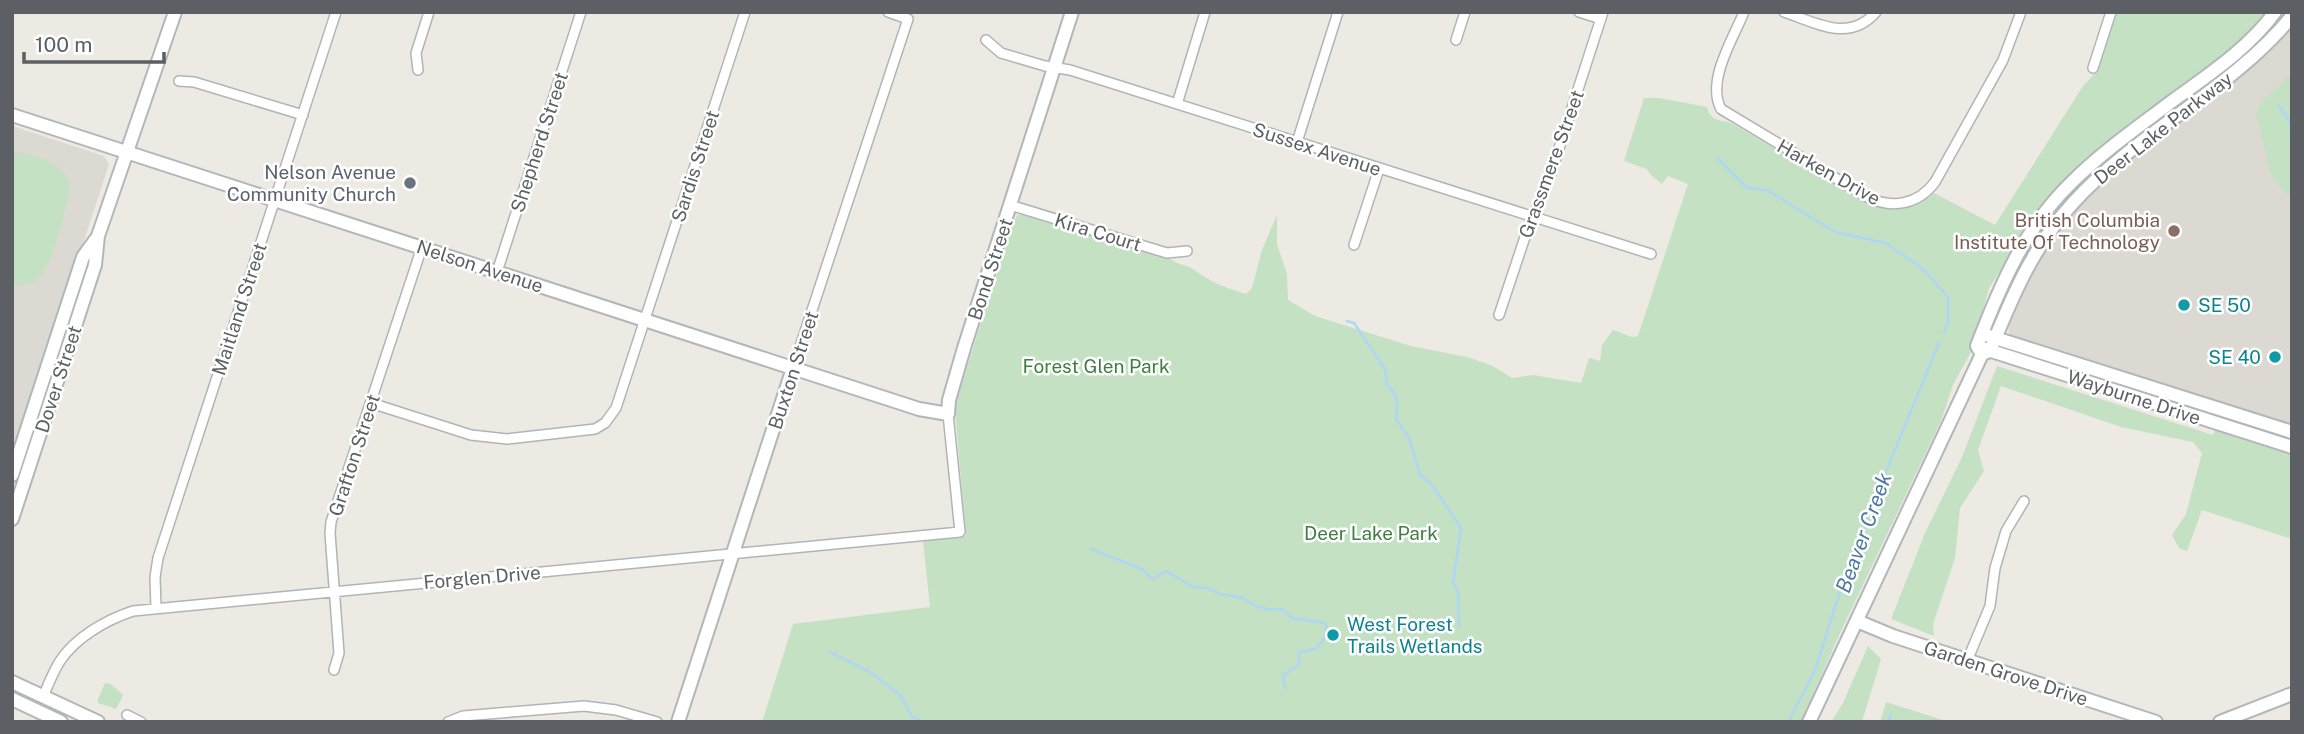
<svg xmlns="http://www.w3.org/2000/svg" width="2304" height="734" font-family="'Public Sans',sans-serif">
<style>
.education{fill:#dcd9d2}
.green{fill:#c4e1c4}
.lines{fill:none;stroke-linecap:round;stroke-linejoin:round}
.stream{stroke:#add7f4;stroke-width:2.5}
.street-casing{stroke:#b1b4b7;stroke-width:12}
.secondary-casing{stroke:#b3b6ba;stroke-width:16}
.street{stroke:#fff;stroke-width:9}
.secondary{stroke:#fff;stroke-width:12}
.worship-dot{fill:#6b7280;stroke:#fff;stroke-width:2.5}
.education-dot{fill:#8d6e63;stroke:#fff;stroke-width:2.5}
.culture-dot{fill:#0f9aa8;stroke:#fff;stroke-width:2.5}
.labels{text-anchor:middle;stroke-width:5;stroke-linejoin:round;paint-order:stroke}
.street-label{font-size:19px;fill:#5c5f63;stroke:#fff}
.worship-label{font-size:19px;fill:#5b616d;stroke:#fff;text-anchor:end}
.education-label{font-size:19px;fill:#785e54;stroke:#fff;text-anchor:end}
.culture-label{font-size:19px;fill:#0d838f;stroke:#fff;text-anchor:start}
.park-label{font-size:19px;fill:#3f7e40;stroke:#fff}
.water-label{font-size:21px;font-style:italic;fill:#4c79a4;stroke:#fff}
</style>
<rect width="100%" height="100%" fill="#edeae4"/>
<path class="education" d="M2292,25V426L2009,334L2008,320L2040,254L2073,210L2107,176L2259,59Z
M12,126L104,156L109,164L12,461Z"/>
<path class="green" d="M2117,12H2268L2261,24L2230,50L2071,175L2041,209L1989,288L1972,350L1953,385L1941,421L1841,631L1801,722H762L793,624L930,607L923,541L966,536L955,410L959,392L1014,220L1018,215L1024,214L1172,260C1179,265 1187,265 1193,269C1212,283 1224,287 1246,294L1252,288L1262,250L1277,215V244L1287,274L1288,300L1315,316L1411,346L1467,357L1493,366L1512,378L1533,375L1581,383L1589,358L1600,361L1602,345L1613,330L1632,337L1638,336L1688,184L1668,176L1662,184L1651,175L1647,169L1624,161L1644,98H1659L1707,107C1710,121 1720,120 1731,123L1872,206C1895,211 1917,210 1934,193L1995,225L2083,86L2097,71Z
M2292,74V200L2271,176L2256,114L2261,102Z
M12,151C35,155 71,163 70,192C63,215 54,265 36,280C30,285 22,284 15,285L12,284Z
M1997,366L2213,435L2215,429L2292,453V539L2202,510L2187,551L2179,548L2172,535L2186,514L2202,453L2193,442L2121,427L2001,386L1978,450L1984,471L1960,508L1955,558L1933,624L1934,636L1891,619L1925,533L1962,457Z
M1868,646L1881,659L1862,722H1831L1843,703Z
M105,683L111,684L123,695L116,709L98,703V699Z
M1886,702L1949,722H1880Z"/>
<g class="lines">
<path class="stream" d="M2279,106L2290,122L2292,149
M1717,158L1747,188L1767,190L1835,232L1886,243L1924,270L1948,297V323L1944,332
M1347,321L1354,323L1385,369L1387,385C1399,396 1398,403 1396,419L1409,438L1420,474L1433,486L1461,528L1453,583L1458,592L1459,626
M1091,549L1142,569L1152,579L1166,571L1193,587L1208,588L1220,594L1243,598L1254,605L1271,610L1282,609L1292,618L1325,623L1327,627L1325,637L1316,649L1299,652V664L1283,676L1285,689
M830,652L870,672L901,696L912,717L925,722
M1788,722L1815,670L1837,601L1882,481L1939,343
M1888,722L1891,714"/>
<defs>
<path id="street" d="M1579,12L1601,19
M1744,12C1733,39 1706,81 1721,109L1867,197C1892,209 1918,205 1935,182L2003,60L2021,12
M1784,12C1817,23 1849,43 1876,12
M986,40L1001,53L1045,66L1070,70L1651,254
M1456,40L1465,12
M2093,68L2111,12
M418,70L416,53L429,12
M179,81L194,82L303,115
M1177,104L1205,12
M1297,142L1338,12
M1010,205L1167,253L1187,251
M1354,245L1379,169
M497,272L581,12
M1499,315L1528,228L1551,173L1603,12
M793,368L908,19L888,12
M371,403L471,435L507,439L595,429L605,423L616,408L745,12
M156,608L155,577L158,558L336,12
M1967,661L1990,606L1995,568L2006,531L2024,501
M334,670L339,653L330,533L331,522L422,247
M43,697C48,685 53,672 60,661C76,637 106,620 133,611L960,532L948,414
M127,715L141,722
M448,722L463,716L584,706L616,710L657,722"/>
<path id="secondary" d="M12,115L919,409L948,414L949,400L964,348L1072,12
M1989,336L2292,432
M1982,348L2292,447
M1982,354L1977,346C2000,286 2025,227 2072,182C2102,152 2138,127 2171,102C2208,75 2248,49 2275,12
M12,475L83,257L96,239
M12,519L95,265L98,236L175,12
M1857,621L1893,636L2156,722
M12,682L98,722
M12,699L61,722
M678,722L793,368
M1809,722L1982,354L1990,351C2012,297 2033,246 2073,203C2138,131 2231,91 2292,16
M2220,722L2292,694"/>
</defs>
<use href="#street" class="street-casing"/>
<use href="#secondary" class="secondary-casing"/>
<use href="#street" class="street"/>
<use href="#secondary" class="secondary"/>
</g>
<circle class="worship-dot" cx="410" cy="183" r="7"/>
<circle class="education-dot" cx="2174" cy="231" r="7"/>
<g class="culture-dot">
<circle cx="2184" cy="305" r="7"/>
<circle cx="2275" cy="357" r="7"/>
<circle cx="1333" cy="635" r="7"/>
</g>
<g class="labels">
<g class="street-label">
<text transform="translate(2163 128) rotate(-38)" y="7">Deer Lake Parkway</text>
<text transform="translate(539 142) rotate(-72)" y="7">Shepherd Street</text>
<text transform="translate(1317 149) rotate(18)" y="7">Sussex Avenue</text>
<text transform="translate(1551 164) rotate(-70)" y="7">Grassmere Street</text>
<text transform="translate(695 166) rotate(-72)" y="7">Sardis Street</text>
<text transform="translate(1829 172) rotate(29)" y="7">Harken Drive</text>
<text transform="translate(1098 232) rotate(17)" y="7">Kira Court</text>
<text transform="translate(480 266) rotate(18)" y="7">Nelson Avenue</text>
<text transform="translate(990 269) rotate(-72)" y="7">Bond Street</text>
<text transform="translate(239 309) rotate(-72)" y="7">Maitland Street</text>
<text transform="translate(793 370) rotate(-72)" y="7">Buxton Street</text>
<text transform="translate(58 379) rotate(-72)" y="7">Dover Street</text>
<text transform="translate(2134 397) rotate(18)" y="7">Wayburne Drive</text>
<text transform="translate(354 455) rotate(-72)" y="7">Grafton Street</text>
<text transform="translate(482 577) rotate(-5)" y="7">Forglen Drive</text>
<text transform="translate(2006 673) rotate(18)" y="7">Garden Grove Drive</text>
</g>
<g class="worship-label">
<text x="396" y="179">Nelson Avenue<tspan x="396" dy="22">Community Church</tspan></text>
</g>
<g class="education-label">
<text x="2160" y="227">British Columbia<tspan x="2160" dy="22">Institute Of Technology</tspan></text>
</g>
<g class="culture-label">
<text x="2198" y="312">SE 50</text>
<text x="2261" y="364" text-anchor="end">SE 40</text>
<text x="1347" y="631">West Forest<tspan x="1347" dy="22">Trails Wetlands</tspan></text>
</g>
<g class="park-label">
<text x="1096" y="373">Forest Glen Park</text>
<text x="1371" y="540">Deer Lake Park</text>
</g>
<g class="water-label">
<text transform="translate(1864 533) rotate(-70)" y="7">Beaver Creek</text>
</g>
</g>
<rect width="2304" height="734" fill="none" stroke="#5c5f63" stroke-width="28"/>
<path d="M24 52v10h140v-10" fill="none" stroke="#5c5f63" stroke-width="3.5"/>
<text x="35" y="52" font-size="21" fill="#5c5f63" stroke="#ffffff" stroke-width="5" paint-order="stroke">100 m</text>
</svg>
